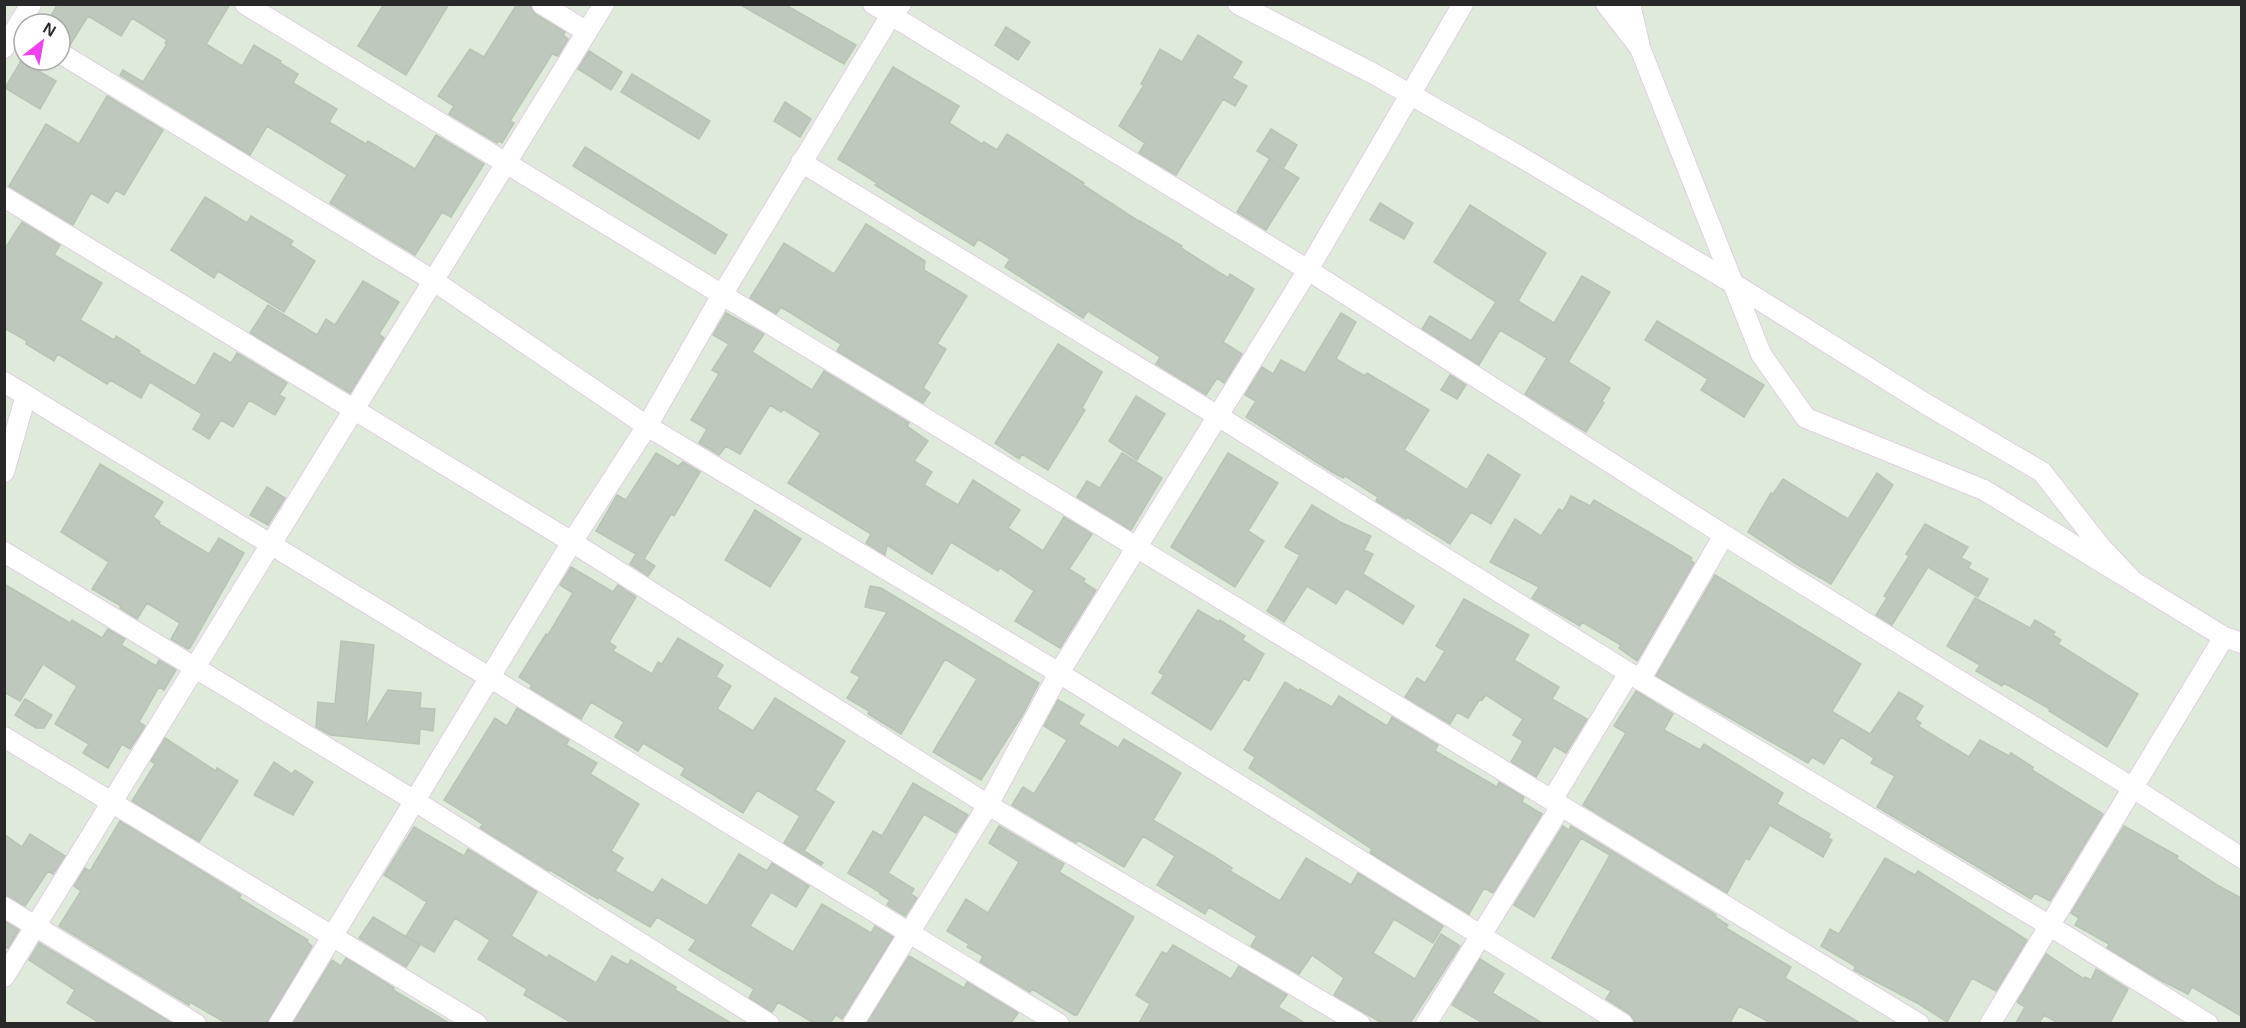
<svg xmlns="http://www.w3.org/2000/svg" width="2246" height="1028" font-family="Helvetica,sans-serif">
<style>
.building{fill:#bec8bd;stroke:#b7c5b4;stroke-width:1.5}
.lines{fill:none;stroke-linecap:round;stroke-linejoin:round}
.minor-casing{stroke:#e0cfe0;stroke-width:22}
.minor{stroke:#fff;stroke-width:20}
</style>
<rect width="100%" height="100%" fill="#deeada"/>
<path class="building" d="M58,4H230L206,44L242,66L254,45L281,61L280,63L298,74L293,83L337,109L329,122L366,144L368,141L415,169L436,135L484,164L451,217L442,212L415,255L330,203L347,175L300,146L267,126L250,155L120,75L123,70L143,82L167,44L165,43L167,40L132,18L121,36L88,16L70,45L60,41V24H46Z
M384,4H449L406,75L358,46Z
M517,4H530L535,14L565,32L563,35L568,39L558,56L552,54L510,121L514,123L502,143L499,141L497,143L449,114L454,106L438,96L470,49L484,57Z
M739,4H784L856,45L844,64Z
M1006,27L1030,42L1018,60L995,45Z
M1198,35L1242,62L1232,78L1247,86L1235,106L1223,99L1176,175L1139,153L1145,143L1119,126L1144,85L1141,84L1160,49L1182,62Z
M589,51L622,72L611,90L578,69Z
M21,61L56,81L40,109L5,88Z
M893,67L959,106L949,123L982,144L984,142L997,150L1007,134L1084,183L1083,185L1140,222V221L1182,246L1181,248L1228,278L1230,274L1254,289L1223,342L1242,354L1224,383L1217,378L1206,395L1156,364L1160,357L1154,353L1088,311L1083,318L1005,267L1010,259L978,239L974,246L875,185L877,183L838,159Z
M632,74L710,121L699,139L621,92Z
M107,96L163,130L124,195L116,190L108,203L91,193L73,225L9,186L46,124L79,144Z
M785,102L811,119L800,137L774,121Z
M1271,129L1297,145L1284,167L1257,151Z
M585,147L727,235L715,254L573,166Z
M1269,160L1299,178L1266,230L1237,212Z
M205,197L247,223L251,216L293,241L290,245L315,261L284,312L218,271L214,278L171,250Z
M1380,203L1413,223L1404,239L1370,220Z
M1470,205L1546,253L1518,301L1554,323L1582,276L1610,292L1568,362L1610,388L1602,401L1604,403L1586,432L1525,394L1547,358L1500,330L1479,365L1422,329L1430,316L1471,341L1496,302L1434,262Z
M22,222L60,245L54,255L102,283L80,320L114,340L116,336L140,351L139,353L195,386L214,353L231,363L237,353L287,383L279,395L285,398L275,415L249,400L233,427L221,420L209,439L193,429L202,414L150,382L141,398L110,380L107,384L58,354L54,361L26,344L27,341L4,328V250Z
M866,224L925,261L924,270L967,296L937,344L946,349L923,388L930,393L923,403L837,351L841,344L781,307L776,314L750,298L784,243L834,274Z
M363,281L399,302L379,334L384,338L350,393L250,333L268,305L317,335L326,319L335,325Z
M726,313L764,334L752,352L812,390L824,371L909,423L907,426L928,441L914,461L932,472L924,485L958,505L973,480L1020,510L1008,528L1043,551L1064,517L1092,534L1069,569L1085,579L1083,582L1096,590L1060,648L1015,621L1034,591L1000,568L998,571L951,542L932,574L887,545L885,555L866,543L871,534L788,483L821,433L783,409L781,412L770,405L740,454L726,446L719,455L699,443L707,429L691,420L719,374L712,370L729,344L713,335Z
M1341,313L1356,322L1336,359L1365,376L1367,373L1429,410L1404,450L1467,490L1488,454L1520,475L1491,524L1471,512L1450,544L1407,517L1406,519L1376,501L1378,497L1345,476L1343,478L1332,472L1246,417L1256,401L1245,395L1262,367L1273,374L1281,360L1305,373Z
M1657,321L1764,385L1744,417L1701,390L1708,379L1645,340Z
M1058,344L1102,372L1082,408L1085,410L1048,470L1022,454L1019,459L995,443Z
M1450,375L1466,385L1457,399L1441,390Z
M1136,396L1165,414L1137,460L1109,441Z
M656,453L678,466L683,462L700,472L674,516L671,514L644,559L655,566L648,576L630,564L636,554L596,531L617,495L626,500Z
M1122,453L1162,478L1131,530L1077,497L1087,481L1100,488Z
M1228,453L1278,483L1248,531L1264,541L1235,587L1171,547Z
M100,464L163,502L153,517L160,522L159,524L209,554L219,538L244,553L190,648L188,649L171,639L180,623L147,603L137,619L120,608L121,606L92,589L109,562L61,532Z
M1877,473L1893,485L1831,584L1798,565L1748,532L1771,493L1773,494L1783,479L1848,519Z
M267,487L285,498L268,525L250,515Z
M1571,496L1590,506L1594,500L1674,547L1692,558L1690,560L1694,563L1637,661L1619,648L1621,645L1582,622L1580,626L1532,598L1539,587L1490,562L1515,519L1541,536L1559,509L1563,511Z
M1312,505L1340,522L1371,536L1364,550L1373,554L1363,574L1414,606L1403,624L1346,588L1336,604L1307,586L1284,622L1267,611L1300,555L1285,547Z
M755,510L801,539L770,587L725,560Z
M1925,524L1968,547L1961,558L1971,563L1968,568L1988,579L1978,597L1928,567L1892,625L1876,615L1887,598L1884,596L1909,556L1906,554Z
M571,567L613,592L618,585L636,597L609,642L616,647L613,651L652,674L658,662L662,664L678,638L723,665L716,677L731,686L717,709L753,731L775,698L845,741L815,790L834,802L804,851L823,863L821,865L784,843L800,816L757,790L743,813L681,775L685,768L643,743L638,751L615,737L624,722L591,702L581,719L530,688L532,685L519,677L546,634L548,635L573,593L560,585Z
M1715,575L1861,664L1832,711L1836,714L1870,734L1899,692L1923,706L1915,719L1921,723L1918,726L1969,757L1980,740L2009,756L2011,753L2033,767L2032,770L2103,814L2050,901L2035,893L2031,899L1877,807L1895,776L1871,763L1874,758L1841,737L1824,764L1812,757L1808,763L1656,676Z
M4,584L70,623L72,620L102,638L108,629L125,639L121,645L156,666L159,660L176,670L164,690L159,687L139,722L145,726L130,749L122,744L108,768L83,753L89,744L55,724L77,686L43,664L20,701L4,692Z
M870,586L881,588L1039,683L1023,714L981,780L933,752L977,679L945,659L901,734L868,714L869,711L847,698L860,677L851,672L887,612L865,607Z
M1975,598L2030,628L2035,620L2055,632L2053,635L2061,640L2058,644L2138,694L2107,747L2049,711L2050,709L2004,683L2002,686L1976,671L1980,665L1947,646Z
M1464,599L1529,635L1514,660L1559,687L1552,699L1587,719L1566,753L1554,746L1536,777L1511,762L1523,741L1513,735L1523,719L1486,695L1482,700L1480,699L1468,718L1457,712L1450,724L1405,697L1417,678L1425,683L1445,651L1436,646Z
M1198,610L1219,622L1220,620L1245,636L1242,640L1264,654L1249,681L1244,678L1211,730L1152,693L1164,675L1159,672Z
M341,641L374,645L366,726L388,690L421,693L420,708L435,709L433,731L420,729L419,744L330,735L316,727L318,702L335,704Z
M1285,682L1299,691L1300,689L1332,707L1339,696L1387,726L1392,717L1438,745L1435,751L1497,787L1499,782L1524,797L1522,802L1542,814L1493,893L1484,888L1469,914L1370,853L1372,849L1249,768L1255,757L1244,750Z
M1636,691L1673,714L1664,730L1700,750L1704,744L1783,793L1777,804L1830,834L1828,838L1832,840L1823,857L1770,825L1749,860L1746,858L1727,893L1583,805L1626,733L1614,726Z
M25,699L52,715L44,728H36L15,715Z
M1058,700L1084,715L1078,724L1118,748L1124,739L1181,773L1153,820L1215,857L1232,868L1230,871L1280,901L1306,858L1351,885L1358,873L1443,926L1433,943L1394,919L1373,953L1415,979L1441,934L1460,946L1410,1023H1382L1334,995L1344,978L1312,955L1299,974L1251,946L1257,936L1209,907L1205,914L1157,885L1175,856L1143,836L1124,867L1078,840L1076,843L1012,805L1023,787L1034,794L1067,740L1044,726Z
M517,708L569,740L566,745L597,763L590,774L639,804L611,851L623,858L615,871L653,893L662,879L707,906L739,854L767,871L772,863L809,886L796,907L771,892L750,926L793,952L822,904L871,933L875,926L893,937L842,1019L836,1015L830,1023H814L778,1002L772,1012L749,998L754,989L689,950L696,940L657,917L650,927L599,897L598,899L550,870L549,871L480,828L483,824L444,800L495,718L507,726Z
M165,738L216,771L217,768L238,781L199,842L132,801L155,764L151,761Z
M274,762L292,774L295,770L313,782L293,815L254,795Z
M913,783L968,815L956,833L924,814L888,873L914,889L911,894L917,898L905,916L887,905L890,900L880,894L881,893L848,873L873,831L882,836Z
M120,821L241,895L239,898L308,940L307,942L312,946L267,1023H226L190,1002L189,1005L59,926L81,891L74,886L85,868L90,871Z
M999,826L1064,864L1059,872L1134,917L1077,1015H1074L1032,989L1030,992L980,962L983,956L967,947L969,944L947,931L966,899L988,913L1019,862L989,843Z
M1563,826L1569,830L1571,826L1716,915L1715,917L1728,925L1726,928L1791,967L1785,978L1860,1023H1771L1739,1006L1730,1023H1635L1630,1014L1606,999L1611,991L1552,958L1610,855L1581,838L1534,917L1514,905Z
M2124,826L2178,856L2177,859L2217,885L2241,898V1016L2192,987L2188,994L2162,981L2107,948L2109,944L2075,925L2079,918L2071,913Z
M414,827L464,856L468,849L537,892L511,936L547,958L549,955L596,983L612,956L628,965L631,960L676,987L675,990L731,1023H572L524,995L527,989L478,959L490,940L455,918L434,952L406,936L427,902L384,875Z
M4,834L22,847L30,834L65,856L53,874L48,871L25,906L4,895Z
M1885,858L1915,875L1918,871L2027,940L1996,991L1972,978L1947,1022L1919,1004L1854,970L1855,966L1821,946L1830,929L1839,934Z
M373,917L420,945L406,967L359,938Z
M4,921L19,930L8,948L4,946Z
M39,943L172,1023H100L67,1003L75,990L29,960Z
M1173,945L1231,979L1239,966L1287,995L1278,1007L1305,1023H1139L1150,1004L1136,995L1162,952L1167,954Z
M2046,954L2084,979L2085,977L2091,980L2096,969L2128,989L2110,1023H2058L2044,1015L2039,1023H2016L2025,1007L2017,1002Z
M909,956L964,988L967,982L1018,1013L1011,1023H867Z
M346,958L394,988L393,990L449,1023H293L332,960L341,966Z
M1480,959L1504,974L1492,993L1542,1023H1483L1452,1005Z"/>
<g class="lines">
<defs>
<path id="minor" d="M245,4L1919,1024
M542,4L587,32
M873,4L1308,270L1724,535L2133,788L2242,858
M1238,4L1374,74L1519,156L1734,284L1926,404L2042,472L2100,546L2135,583
M1606,4L1640,48L1761,354L1806,418L1984,490L2224,637L2242,643
M1630,4L1639,43
M4,48L31,4
M60,53L434,281L647,426L1059,673L1623,1024
M801,162L1218,416L1629,673L2050,926L2208,1024
M4,197L572,542L988,805L1360,1024
M4,382L1059,1024
M4,472L26,395
M4,552L415,801L769,1024
M1640,680L1724,535
M4,737L477,1024
M1552,800L1629,673
M4,907L196,1024
M4,977L604,4
M279,1024L572,542L647,426L722,295L891,15L901,4
M853,1024L988,805L1059,673L1308,270L1463,4
M1426,1024L1561,806
M1990,1024L2224,637"/>
</defs>
<use href="#minor" class="minor-casing"/>
<use href="#minor" class="minor"/>
</g>
<rect width="2246" height="1028" fill="none" stroke="#282828" stroke-width="12"/>
<g transform="translate(42 42) rotate(31)"><circle r="28" fill="#ffffff" stroke="#a9a9a9" stroke-width="1.5"/>
<path d="M0-4.5L10 22L0 15L-10 22Z" fill="#f140ef"/>
<text y="-9" font-size="16" font-weight="bold" text-anchor="middle" fill="#282828">N</text>
</g>
</svg>
